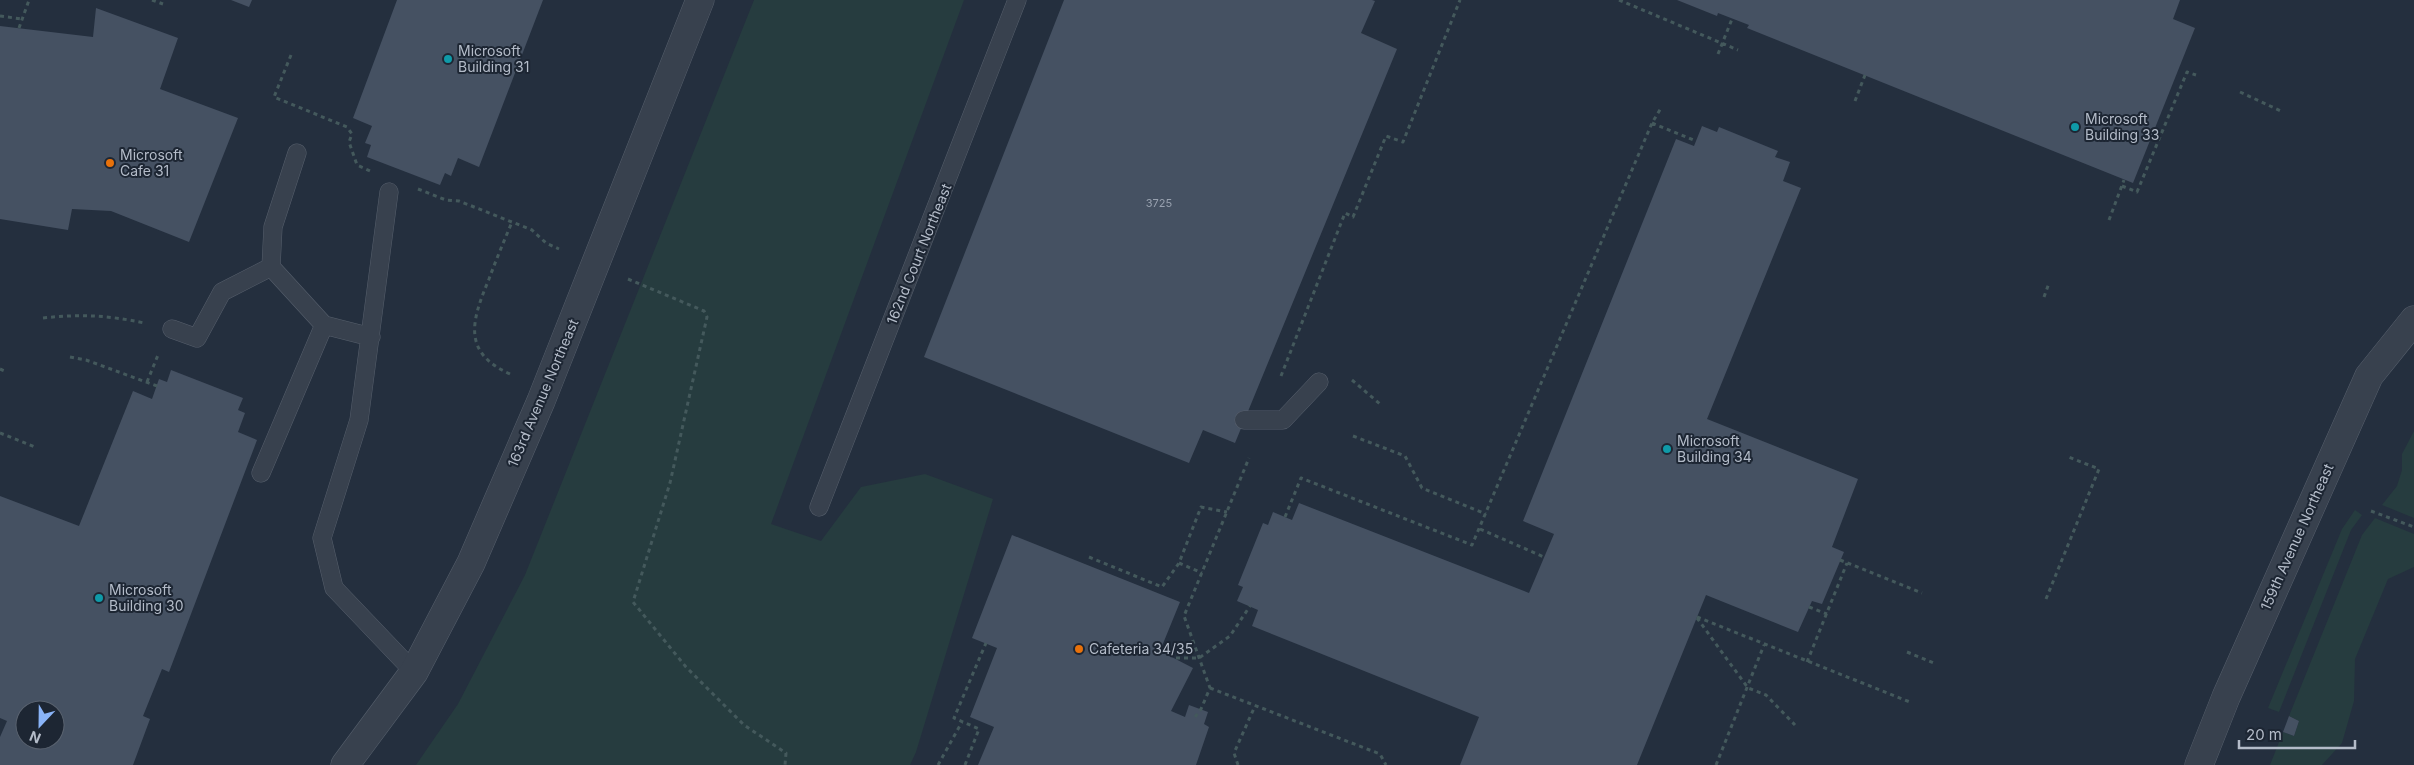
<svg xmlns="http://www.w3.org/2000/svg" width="2414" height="765" font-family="Inter,sans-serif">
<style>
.green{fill:#263c3f}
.building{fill:#455162;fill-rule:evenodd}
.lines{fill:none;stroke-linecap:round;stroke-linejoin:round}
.service-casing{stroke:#565f6c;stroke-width:19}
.minor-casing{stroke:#565f6c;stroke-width:29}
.path{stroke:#44595c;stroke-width:3;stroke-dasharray:4 4;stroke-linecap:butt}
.service{stroke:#38414e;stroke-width:18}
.minor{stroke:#38414e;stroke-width:28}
.culture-dot{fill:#0f9aa8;stroke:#1d2633;stroke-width:2}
.food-dot{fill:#e8710a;stroke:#1d2633;stroke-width:2}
.labels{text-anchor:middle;stroke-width:4;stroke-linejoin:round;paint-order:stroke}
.number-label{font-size:11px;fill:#98a1af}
.poi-label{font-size:14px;fill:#b4bcc9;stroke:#1d2633;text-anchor:start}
.street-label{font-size:14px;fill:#b4bcc9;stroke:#1d2633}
</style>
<rect width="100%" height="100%" fill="#242f3e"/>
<path class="green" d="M754,0H964L771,524L821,541L861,487L925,474L993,499L916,752L910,765H416L458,704L525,575Z
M2414,431V518L2382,505L2397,486L2402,470V454Z
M2355,510L2362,515L2351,530L2279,712L2268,708L2342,529Z
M2375,518L2414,534V567L2388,579L2355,659L2354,701L2342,743L2322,765H2270L2283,732L2294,736L2299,721L2289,716L2362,535Z"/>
<path class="building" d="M231,0H252L249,7Z
M397,0H543L479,167L458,158L451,176L445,173L440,185L367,157L371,145L365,143L372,126L353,118Z
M1064,0H1372L1375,1L1361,33L1397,49L1235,443L1203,430L1189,463L924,357Z
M1677,0H2180L2173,19L2195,28L2133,183L1747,28L1749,25L1718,13L1717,16Z
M96,8L178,38L160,89L238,118L189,242L111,211L72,209L68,230L0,219V26L93,37Z
M1702,126L1717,132L1719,127L1778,151L1775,157L1790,162L1783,181L1801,188L1707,419L1858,479L1832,547L1844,552L1822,604L1812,601L1798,632L1706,595L1637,765H1460L1479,717L1252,626L1258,610L1237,601L1243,587L1238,585L1263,523L1268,525L1273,512L1292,520L1299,503L1529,593L1554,534L1523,521L1676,139L1694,146Z
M171,370L243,398L238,410L245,413L238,432L257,440L169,672L162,669L143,716L150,719L133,765H0V737L7,721L0,718V496L79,526L133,391L152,399L159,379L167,382ZM25,710H55V740H25Z
M1012,535L1180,602L1160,651L1193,668L1171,711L1185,717L1189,705L1208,712L1204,724L1209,727L1196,765H978L994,727L970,717L997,648L972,638Z
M2289,716L2299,721L2294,736L2283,732Z"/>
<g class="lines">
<defs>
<path id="service" d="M297,153L273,227L271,267L324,325L371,337
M389,192L359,420L322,538L334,588L414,672
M172,329L197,338L222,292L271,267
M1244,420H1283L1319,382
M261,473L324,325
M819,507L1017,0"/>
<path id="minor" d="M345,765L414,672L471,563L541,401L700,0
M2199,765L2226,697L2369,376L2414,320"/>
</defs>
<use href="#service" class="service-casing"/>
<use href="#minor" class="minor-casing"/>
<path class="path" d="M152,0L163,4
M1619,0L1738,50
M0,16L22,19
M19,28L29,0
M1718,54L1732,19
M291,55L274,97L347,127L352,134L349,142L357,165L370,171
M2240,92L2283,112
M1855,101L1865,75
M1652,123L1696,141
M2122,186L2137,192L2187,72L2196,75
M418,189L446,200L459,201L532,230L546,243L559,249
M2109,220L2124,180
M628,279L704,311L707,317L670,483L633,602L686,667L744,725L786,753L785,765
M2044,297L2049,283
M43,318C80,314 107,315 144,323
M70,357L86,360L157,386
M0,369L7,372
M510,374C461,352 472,320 489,279C496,260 504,241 512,222
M1281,376L1345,213L1353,217L1386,136L1403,142L1460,0
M1352,380L1380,404
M147,382L158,355
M0,433L35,447
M1353,436L1405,456L1422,488L1486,514
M2371,511L2414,527
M1285,517L1301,478L1472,545L1652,123L1661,108
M1480,529L1544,557
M1089,557L1162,587L1179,563L1201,507L1227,512
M1840,560L1922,593
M1179,563L1202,573
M2046,599L2099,469L2066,456
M1809,607L1827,614
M1697,617L1910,702
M1697,618L1748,688L1766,695L1795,725
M1907,652L1934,663
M1176,658H1199L1230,636L1250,606
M1807,662L1847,563
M1210,688L1380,754L1386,765
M1195,717L1201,709L1210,688L1184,616L1249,458
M938,765L962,722
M965,765L979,729L954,718L986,643
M1238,765L1234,753L1255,706
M1716,765L1764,645"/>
<use href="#service" class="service"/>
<use href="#minor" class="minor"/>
</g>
<g class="culture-dot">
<circle cx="448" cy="59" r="5"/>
<circle cx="2075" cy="127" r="5"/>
<circle cx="1667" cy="449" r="5"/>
<circle cx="99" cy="598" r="5"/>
</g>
<g class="food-dot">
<circle cx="110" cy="163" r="5"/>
<circle cx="1079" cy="649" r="5"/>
</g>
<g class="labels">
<g class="number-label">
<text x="1159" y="207">3725</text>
</g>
<g class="poi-label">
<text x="458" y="56">Microsoft<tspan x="458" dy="16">Building 31</tspan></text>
<text x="2085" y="124">Microsoft<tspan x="2085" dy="16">Building 33</tspan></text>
<text x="120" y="160">Microsoft<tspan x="120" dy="16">Cafe 31</tspan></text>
<text x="1677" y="446">Microsoft<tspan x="1677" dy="16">Building 34</tspan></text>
<text x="109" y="595">Microsoft<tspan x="109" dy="16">Building 30</tspan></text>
<text x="1089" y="654">Cafeteria 34/35</text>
</g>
<g class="street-label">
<text transform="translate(919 254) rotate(-68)" y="5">162nd Court Northeast</text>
<text transform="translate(543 393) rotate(-67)" y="5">163rd Avenue Northeast</text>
<text transform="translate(2297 537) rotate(-66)" y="5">159th Avenue Northeast</text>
</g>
</g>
<g transform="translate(40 725) rotate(202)"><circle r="24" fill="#1d2633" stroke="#59626f"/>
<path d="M0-4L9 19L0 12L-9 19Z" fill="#8ab4f8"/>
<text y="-8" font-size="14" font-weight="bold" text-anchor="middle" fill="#b4bcc9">N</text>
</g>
<path d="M2239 740v8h116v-8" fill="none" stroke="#b4bcc9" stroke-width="2.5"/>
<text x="2246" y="740" font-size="15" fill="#b4bcc9" stroke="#1d2633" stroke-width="4" paint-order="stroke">20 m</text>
</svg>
